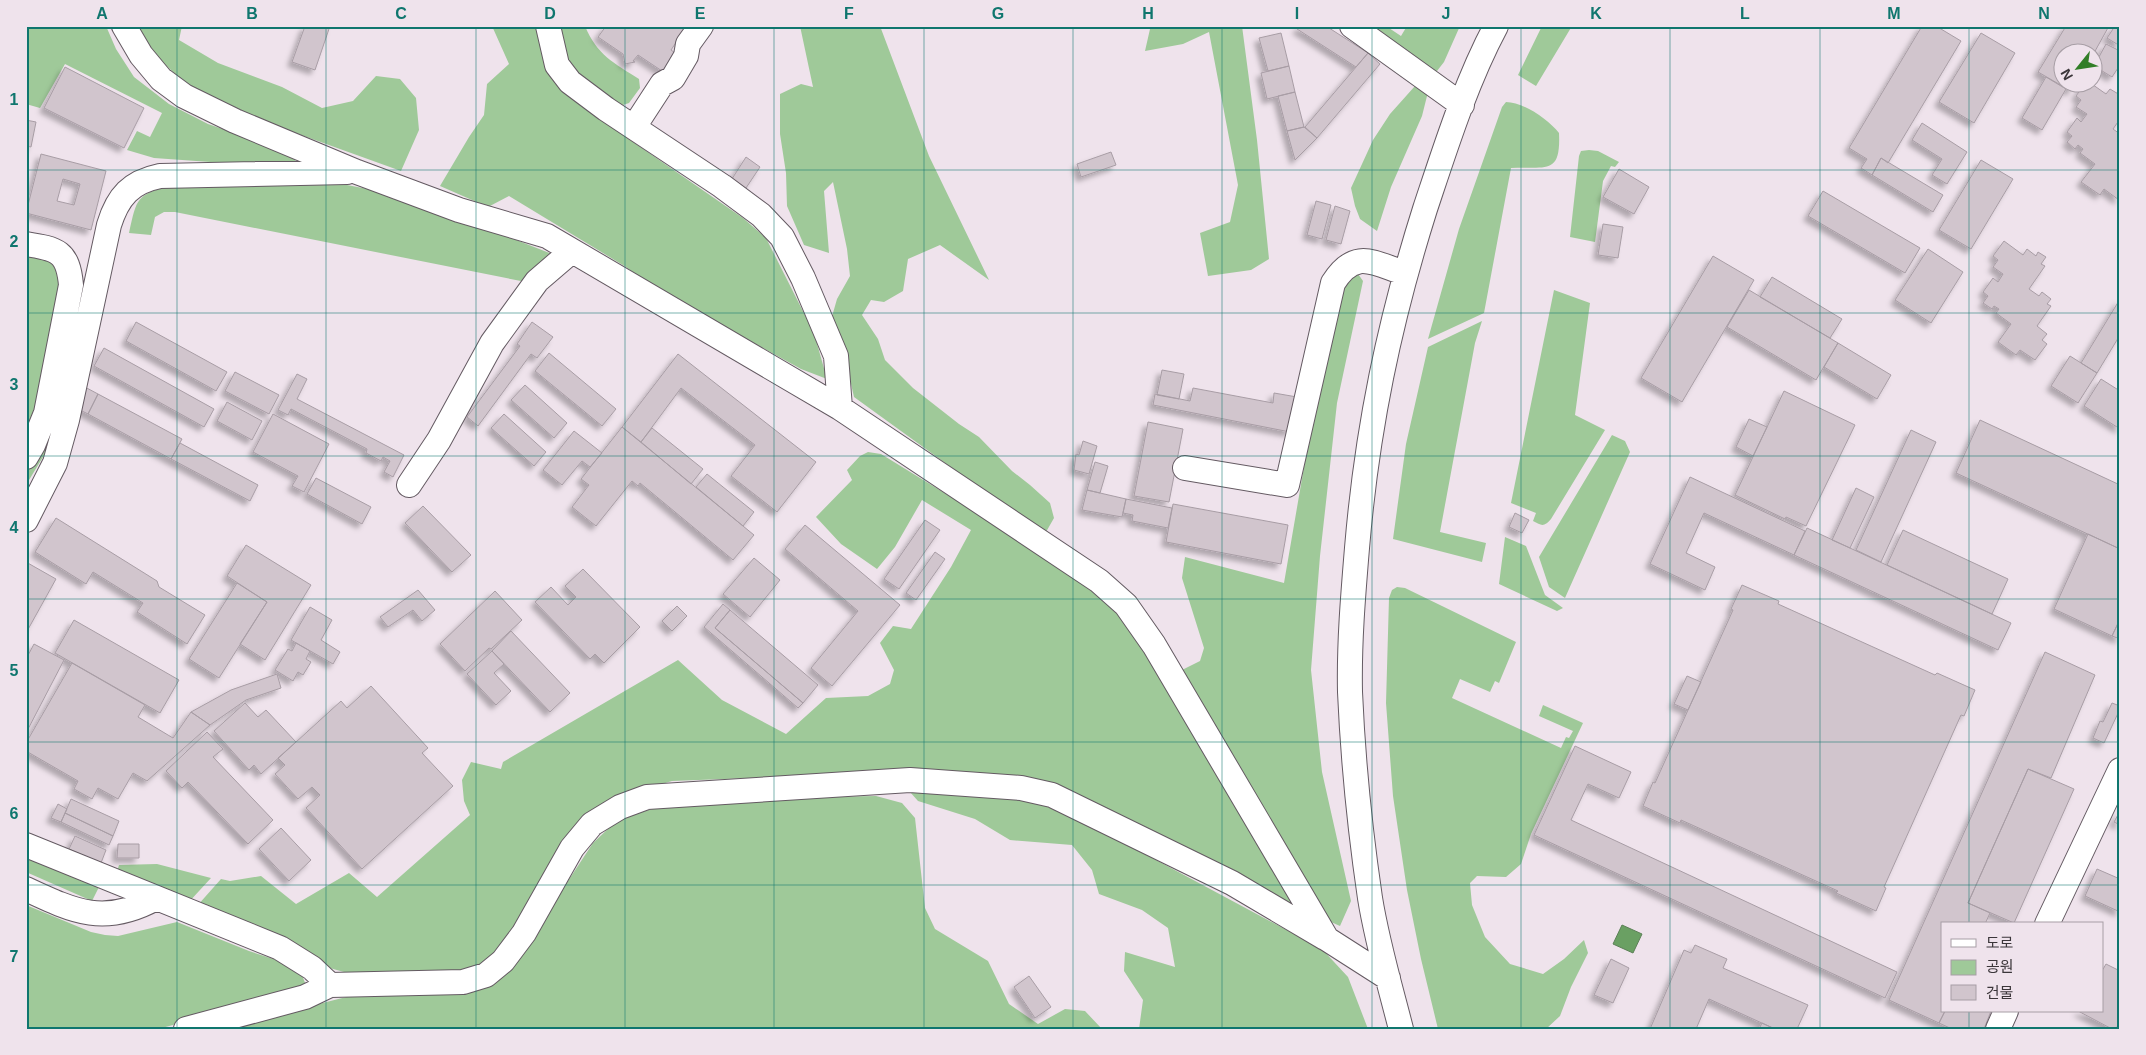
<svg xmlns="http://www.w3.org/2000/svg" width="2146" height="1055" font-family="Arial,'Noto Sans KR',sans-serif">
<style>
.green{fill:#9fc999}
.water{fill:#6aa063;stroke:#5c8057}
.building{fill:#d1c5cd;stroke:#a89da5;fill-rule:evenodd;filter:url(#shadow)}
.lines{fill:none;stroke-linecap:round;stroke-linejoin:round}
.minor-casing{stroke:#645a62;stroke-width:26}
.minor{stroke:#fff;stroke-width:24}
.grid{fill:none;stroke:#0f766e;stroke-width:1;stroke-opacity:0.55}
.neatline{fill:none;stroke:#0f766e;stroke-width:2}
.grid-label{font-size:16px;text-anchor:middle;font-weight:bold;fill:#0f766e}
</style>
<defs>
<filter id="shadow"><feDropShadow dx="-4.5" dy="4.5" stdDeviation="2.5" flood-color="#0004"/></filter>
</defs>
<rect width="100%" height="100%" fill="#efe3ec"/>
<path class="green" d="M26,26H106L116,49L134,77L169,104L208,124L285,150L298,163L266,166L154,158L127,150L137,131L150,137L162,113L65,64L40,108L26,104Z
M133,26H182L179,40L218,63L282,87L322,108L353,101L376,76L400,79L416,98L419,130L401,171L251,117L185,83L145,46Z
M492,26H537L560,85L623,135L743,218L766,238L814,333L827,379L801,369L654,288L626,267L509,196L488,207L440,186L469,137L484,115L487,84L509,64Z
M555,26H585C597,55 614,63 639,79L640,88L629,103L623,105C606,99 573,78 564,61C559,51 558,37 555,26Z
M800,26H880L929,156L989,280L940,245L908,259L903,291L884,302L871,300L862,315L878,339L885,360L913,388L959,424L979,437L1012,471L1030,485L1050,503L1054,518L1046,532L988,494L854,397L846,362L831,320L837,299L850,276L847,249L833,182L824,191L829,253L804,245L787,206L786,173L780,134V94L801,84L813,87Z
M1159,26H1242L1257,140L1269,259L1251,270L1208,276L1200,233L1230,222L1238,185L1209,32L1183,44L1145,51L1150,29Z
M1363,26H1386L1401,36L1407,26H1460L1444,62L1437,71L1425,70Z
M1542,26H1572L1536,86L1518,75Z
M1415,86L1428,92L1422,116L1391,187L1377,231L1360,219L1355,206L1351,188L1373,140L1390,114Z
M1506,102C1523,102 1548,119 1559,133C1561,176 1546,166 1511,168L1484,313L1428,339L1459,229L1502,107Z
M1589,150L1598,151L1619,162L1615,167L1611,166L1603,181L1595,242L1570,237L1579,156L1581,151Z
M347,185L373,190L483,227L552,254L526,282L175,212H164L155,217L151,235L129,233C137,198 136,194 172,186Z
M26,250C56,264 55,261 62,293L26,447Z
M1356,271L1363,281L1337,403L1320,556L1311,670L1322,772L1351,901L1340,926L1322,918L1195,695L1182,670L1200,661L1204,648L1182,578L1185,557L1284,583L1309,438L1339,301L1348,278Z
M1554,290L1590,303L1575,415L1605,430L1551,519C1544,527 1542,526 1533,521L1536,513L1511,503Z
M1482,321L1475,343L1440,532L1486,543L1482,562L1393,539L1406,444L1428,347Z
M59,420L46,452L26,485V469L39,445Z
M1612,435L1625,441L1630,452L1565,598L1549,587L1539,557Z
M868,452L881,454L1060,564L1108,603L1138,639L1296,900L1295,908L1058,789L859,774L672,781L618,797L504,949L475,971L421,973L344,972L326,967L197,906L221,879L230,881L261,876L296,904L349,873L377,897L470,815L464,801L462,780L471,762L501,769L503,762L678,660L722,700L786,734L826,698L868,696L890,684L894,670L880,643L893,626L911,629L951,567L971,530L922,500L895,547L877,569L841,544L816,517L852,480L847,470L860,456Z
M1505,537L1526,546L1545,595L1563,608L1557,611L1499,584Z
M1397,587L1405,588L1516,642L1499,683L1495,681L1490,692L1460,679L1452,698L1561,748L1566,737L1569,738L1573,731L1539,716L1543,705L1583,723L1531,834L1521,864L1506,877L1477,876L1470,883L1472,905L1485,937L1510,964L1543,974L1564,959L1584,940L1588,953L1571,987L1560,1016L1546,1029H1438L1421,959L1407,890L1393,796L1386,703L1389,598L1392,590Z
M910,792L1032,797L1063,810L1322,949L1348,977L1368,1029H1139L1143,1000L1124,971L1125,952L1175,967L1168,928L1142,910L1099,894L1092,870L1072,845L1010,840L975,819L918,801Z
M876,796L902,803L915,818L925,908L935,929L988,961L1009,1004L1038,1024L1065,1009L1085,1011L1102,1029H220L362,993L462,991L537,928L593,843L610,827L627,816L656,808L760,798Z
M26,853L100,885L92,901L26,872Z
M157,864L211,878L188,903L116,875L119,865Z
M26,905L91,932L105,935L118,936L177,922L249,951L289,964L301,973L306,985L296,992L158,1029H26Z"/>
<path class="water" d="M1622,925L1642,934L1633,953L1613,944Z"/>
<path class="building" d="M305,26H330L315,70L292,62Z
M606,26H687L671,50L681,57L668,75L638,55L633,61L635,62L625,64L623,54L598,37Z
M1300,26H1326L1368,53L1356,67L1297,29Z
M1922,26H1936L1961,41L1888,163L1881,158L1872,175L1861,168L1867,159L1849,148Z
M2066,26H2109L2094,53L2064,52V82H2076L2071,91L2038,72Z
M2115,26H2120V46L2107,38Z
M1281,33L1289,66L1268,71L1259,38Z
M1981,33L2015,53L1974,123L1939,102Z
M2106,44L2120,51V65L2112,77L2094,66Z
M1368,53L1380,64L1317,138L1305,127Z
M1289,66L1295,92L1267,99L1261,73Z
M65,67L144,108L124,148L44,108Z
M2046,77L2066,89L2042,130L2022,118Z
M2086,82H2089L2106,94L2110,89L2120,95V119L2113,129L2120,134L2119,200L2104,189L2100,195L2081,182L2095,164L2080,153L2083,149L2078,145L2075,149L2067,142L2072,136L2067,132L2077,118L2081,122L2087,114L2076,107L2081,100L2076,96Z
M1295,92L1304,127L1287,131L1278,96Z
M26,120L36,122L31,147L26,146Z
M1922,123L1967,152L1947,184L1932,175L1942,159L1912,140Z
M1304,127L1317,138L1295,160L1287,131Z
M1111,152L1116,165L1081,177L1077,164Z
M41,154L106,171L91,230L26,213ZM63,179L80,184L74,205L57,201Z
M746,157L760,167L742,194L728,185Z
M1881,158L1943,195L1933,212L1872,175Z
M1981,160L2013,179L1971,249L1939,230Z
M1619,169L1649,187L1634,214L1603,197Z
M1823,191L1920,248L1905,273L1808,216Z
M1316,201L1331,205L1322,239L1307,235Z
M1335,206L1350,211L1341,244L1326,240Z
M1603,224L1623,227L1618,258L1598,255Z
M2004,241L2023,255L2027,249L2036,256L2038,252L2046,257L2041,264L2045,266L2029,289L2039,296L2042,292L2051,299L2047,304L2051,306L2037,326L2047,334L2042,340L2047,344L2035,360L2020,350L2016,355L1998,342L2011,324L1996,313L1999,309L1994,306L1992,309L1983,303L1988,296L1983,292L1993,278L1998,282L2003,274L1993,267L1998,260L1993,256Z
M1928,249L1963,272L1931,323L1895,300Z
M1713,256L1754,280L1682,402L1641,378Z
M1772,277L1842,319L1830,338L1760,297Z
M1749,290L1838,343L1816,380L1727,327Z
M2120,299V335L2097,373L2081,363Z
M136,322L227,372L216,391L126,341Z
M532,322L553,337L537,358L531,354L478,426L467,417L520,346L517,344Z
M1838,343L1891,375L1877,399L1824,367Z
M104,348L214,409L204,427L94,366Z
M549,353L616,409L602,426L535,371Z
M678,354L816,462L777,512L731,476L755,445L681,388L641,442L622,427Z
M2070,356L2097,373L2078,403L2051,386Z
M1162,370L1184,374L1179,399L1157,395Z
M235,372L279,395L269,414L225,391Z
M297,374L307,379L297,399L404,455L393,477L384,472L390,461L383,457L381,461L366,453L367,449L291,409L288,415L278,410Z
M2101,379L2120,391V429L2084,406Z
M525,385L567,423L554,438L511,400Z
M83,386L98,394L88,414L72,406Z
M1193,388L1273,403L1274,393L1297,397L1290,432L1153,405L1155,394L1190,401Z
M1784,391L1855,425L1806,526L1786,517L1785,519L1735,495Z
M98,394L182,439L171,459L88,414Z
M227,402L262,421L252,440L217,421Z
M273,414L329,444L304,492L292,486L298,476L253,452Z
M504,414L546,452L534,466L491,428Z
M1749,419L1767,427L1753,456L1736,447Z
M1980,420L2120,485V549L1956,473Z
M1148,422L1183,429L1169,502L1134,496Z
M622,427L754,535L733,560L640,483L638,486L632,481L596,526L572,507L589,485L581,479Z
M652,428L703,469L691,484L641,442Z
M1911,430L1936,442L1881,562L1856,550Z
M574,431L602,453L590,467L582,461L562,485L543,470Z
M1083,441L1097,446L1089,474L1074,470L1076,454L1079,455Z
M180,443L258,485L250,501L171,459Z
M1095,462L1108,466L1100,493L1087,490Z
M707,474L754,512L743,526L696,487Z
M1690,477L1805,531L1794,555L1704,513L1686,553L1715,567L1705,590L1650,564Z
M316,478L371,507L362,524L307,494Z
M1856,488L1874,497L1850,548L1832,540Z
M1087,490L1126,499L1122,517L1082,510Z
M1126,499L1172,508L1168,528L1132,521L1133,515L1123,513Z
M1173,504L1288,525L1281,564L1166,542Z
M423,506L471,555L452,572L405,523Z
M1515,513L1529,520L1522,533L1509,527Z
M56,518L157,581L159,587L205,615L187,644L137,612L143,603L93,572L86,584L35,552Z
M925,520L940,530L899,589L884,579Z
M805,525L900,605L832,686L811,668L858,611L785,549Z
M1807,528L2011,623L1998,650L1794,555Z
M1903,530L2008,579L1992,614L1887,565Z
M2088,534L2120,549V619L2112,636L2054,609Z
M246,545L311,585L265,660L240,644L267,602L227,576Z
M935,552L945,559L916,600L906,593Z
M754,558L780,580L750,617L723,594Z
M26,562L56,579L26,633Z
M583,569L640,627L604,663L595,654L590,659L535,602L551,587L568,605L576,597L565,586Z
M237,583L267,602L219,678L189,659Z
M1742,585L1779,601L1778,604L1935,675L1937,673L1975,690L1964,716L1961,715L1884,887L1886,888L1876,911L1836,893L1838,891L1681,820L1680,823L1643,806L1653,782L1655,783L1688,710L1733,610L1731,609Z
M418,590L435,610L422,621L413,610L388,627L380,617Z
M495,591L522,620L491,649L489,648L465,671L440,644Z
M723,604L730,610L715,628L803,703L798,708L704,627Z
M677,606L687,616L672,631L662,621Z
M310,607L332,620L321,640L340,652L333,664L291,640Z
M730,610L818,685L803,703L715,628Z
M2120,619V639L2112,636Z
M74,620L179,680L160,713L55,653Z
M511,631L570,693L550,712L492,651Z
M296,643L310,651L306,659L311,662L303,675L298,672L293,681L275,670L288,649L292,651Z
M34,644L64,660L26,733V659Z
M492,651L504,664L494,673L511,691L496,705L467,674Z
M2045,652L2095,675L2051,778L2028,769L1968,903L1990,913L1985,924H1942V1011H1945L1939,1023L1889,1000Z
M72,663L145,705L138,717L173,738L191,712L210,725L147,781L133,773L118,799L98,788L92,799L74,789L78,781L26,751V743Z
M277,674L281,688L246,700L210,725L191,712L231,690Z
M1687,676L1701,682L1688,710L1674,704Z
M371,686L428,748L422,753L453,786L362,869L306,808L320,795L312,787L298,799L275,774L285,765L278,758L296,742L341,701L347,708Z
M245,703L258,717L266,710L296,742L261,774L254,765L249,770L214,731Z
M2112,703L2120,706V709L2104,743L2093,738L2100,721L2103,722Z
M207,732L223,749L213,757L273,820L248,844L188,782L182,788L166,771Z
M1575,746L1631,772L1619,798L1588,784L1571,820L1897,972L1885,998L1534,835Z
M2028,769L2074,789L2014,923L1968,903Z
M71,799L119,821L113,836L65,813Z
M58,804L67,809L61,822L51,818Z
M2120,811V825L2114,822Z
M65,813L113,836L109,845L61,822Z
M281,828L311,860L289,881L259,849Z
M75,836L106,850L101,863L69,849Z
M118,844H139V858H117Z
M2097,869L2120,879V912L2085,896Z
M1695,945L1727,959L1723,968L1808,1005L1797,1029H1775L1709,999L1696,1029H1650L1684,950L1691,953Z
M1611,959L1629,968L1613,1003L1594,995Z
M2106,964L2120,971V1021L2116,1029H2112L2078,1011H2102V971Z
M1029,976L1051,1007L1035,1018L1014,987Z
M1945,1011H1991L1984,1029H1952L1939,1023Z
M1762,1023L1775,1029H1759Z"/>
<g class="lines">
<defs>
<path id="minor" d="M124,26L141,55L161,79L184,96L235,121L357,172L459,210L547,236L840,408L1099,581L1126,605L1154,645L1327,939L1388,978
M548,26L557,65L570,82L606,109L722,186L761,215L782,237L803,278L836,356L840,408
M1352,26L1462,105
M634,127L662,84L673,78L686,56L688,44L701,26
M26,244C57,249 68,251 71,285L46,413L33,445L26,457
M1185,468L1287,485L1333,283C1355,248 1373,263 1405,273
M409,485L439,440L492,343L537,281L572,251
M26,520L55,463L67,420L109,225C118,196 131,182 160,176L347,172
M26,845L280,948L312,968L330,985
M26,889C75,912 105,926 156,898
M2047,924L2120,770
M186,1029L305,997L330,985L463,982L486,975L503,961L524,933L572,848L592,824L620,807L647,797L910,780L1021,788L1052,795L1232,883L1325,938
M1401,1029C1390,986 1377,942 1370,898C1360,830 1353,761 1350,692C1349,644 1353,596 1357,548C1367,429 1389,323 1425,209C1445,149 1466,82 1496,26
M1998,1029L2006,1011"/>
</defs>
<use href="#minor" class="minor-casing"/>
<use href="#minor" class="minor"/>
</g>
<path class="grid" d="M177,26V1029M326,26V1029M476,26V1029M625,26V1029M774,26V1029M924,26V1029M1073,26V1029M1222,26V1029M1372,26V1029M1521,26V1029M1670,26V1029M1820,26V1029M1969,26V924M26,170H2120M26,313H2120M26,456H2120M26,599H2120M26,742H2120M26,885H2120M1969,1011V1029"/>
<rect width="2146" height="1055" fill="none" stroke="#efe3ec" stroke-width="55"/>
<rect x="1941" y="922" width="162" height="90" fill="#efe3ec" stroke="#a79ea5"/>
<rect x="1951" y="939" width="25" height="8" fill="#ffffff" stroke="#a79ea5"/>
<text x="1986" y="948" font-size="15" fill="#3b363a">도로</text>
<rect x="1951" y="960" width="25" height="15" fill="#9fc999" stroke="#a79ea5"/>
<text x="1986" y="972" font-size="15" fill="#3b363a">공원</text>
<rect x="1951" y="985" width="25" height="15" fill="#d1c5cd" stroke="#a79ea5"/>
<text x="1986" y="998" font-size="15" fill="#3b363a">건물</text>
<g transform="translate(2078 68) rotate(240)"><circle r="24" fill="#efe3ec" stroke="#a79ea5"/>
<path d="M0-4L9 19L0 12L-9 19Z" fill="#317e27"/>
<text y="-8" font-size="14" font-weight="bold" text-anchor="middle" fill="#3b363a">N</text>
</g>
<rect x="28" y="28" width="2090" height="1000" class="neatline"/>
<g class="grid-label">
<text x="102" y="19">A</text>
<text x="252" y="19">B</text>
<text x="401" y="19">C</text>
<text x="550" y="19">D</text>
<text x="700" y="19">E</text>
<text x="849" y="19">F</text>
<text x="998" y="19">G</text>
<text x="1148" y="19">H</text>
<text x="1297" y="19">I</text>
<text x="1446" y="19">J</text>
<text x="1596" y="19">K</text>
<text x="1745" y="19">L</text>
<text x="1894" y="19">M</text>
<text x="2044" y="19">N</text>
<text x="14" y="105">1</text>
<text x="14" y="247">2</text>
<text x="14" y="390">3</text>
<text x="14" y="533">4</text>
<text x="14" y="676">5</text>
<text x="14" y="819">6</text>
<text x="14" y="962">7</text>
</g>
</svg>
